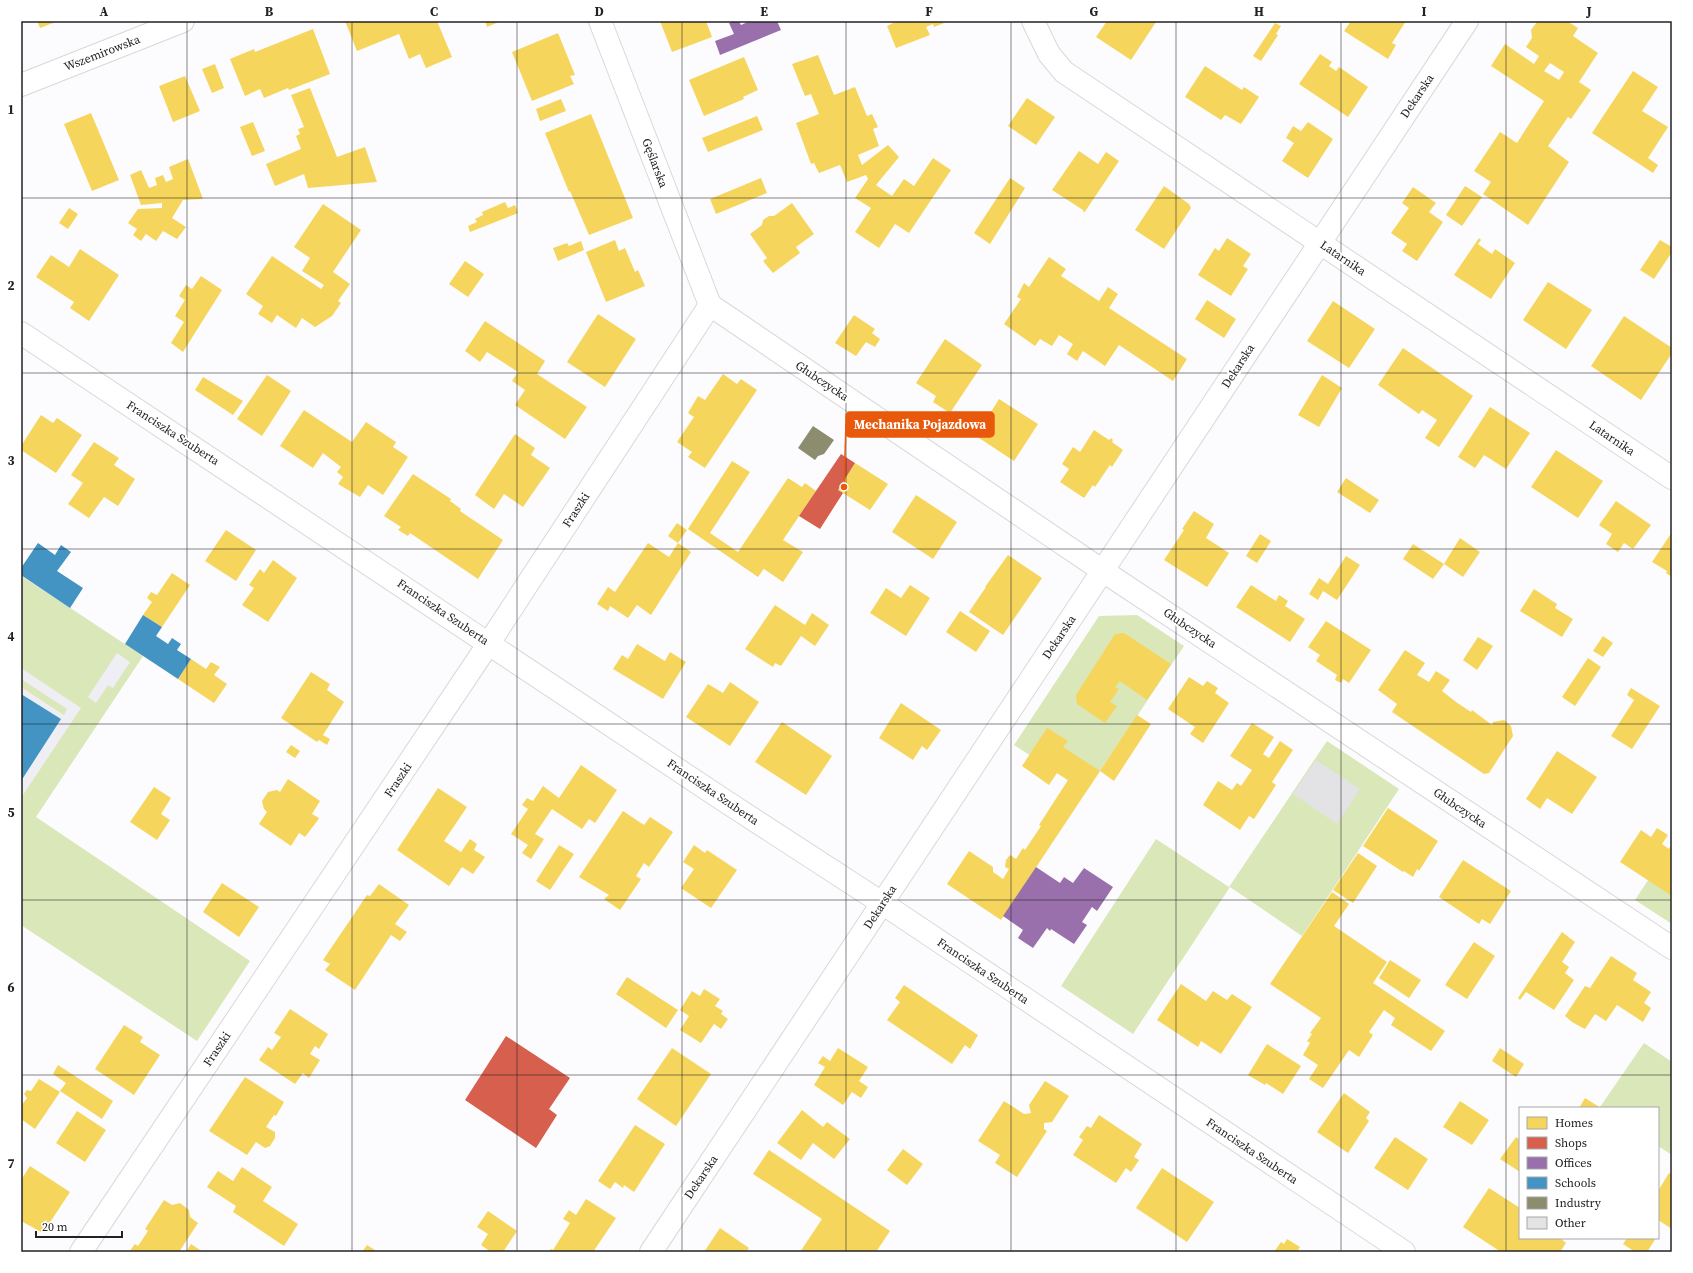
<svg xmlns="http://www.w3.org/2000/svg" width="1693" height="1273" font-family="'Source Serif 4',serif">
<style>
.built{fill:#eeeef4}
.green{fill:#dae7b9;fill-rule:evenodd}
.homes{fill:#f6d55c;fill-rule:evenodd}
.shops{fill:#d6604d}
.offices{fill:#9970ab}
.schools{fill:#4393c3}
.industry{fill:#8c8c6e}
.building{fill:#e3e3e5}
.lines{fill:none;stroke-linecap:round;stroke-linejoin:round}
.street-casing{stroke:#d8d8da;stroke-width:24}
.street{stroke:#fff;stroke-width:22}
.grid{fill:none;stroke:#222224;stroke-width:1;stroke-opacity:0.55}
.labels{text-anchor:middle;stroke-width:4;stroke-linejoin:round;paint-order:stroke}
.street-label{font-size:12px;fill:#222224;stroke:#fff}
.leader{fill:none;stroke:#e8590c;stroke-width:1.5}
.callout-dot{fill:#e8590c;stroke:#fff;stroke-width:1.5}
.callout{fill:#e8590c;stroke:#e8590c;stroke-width:1.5}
.callout-label{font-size:13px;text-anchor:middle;font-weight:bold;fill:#fff}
.neatline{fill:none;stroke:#222224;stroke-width:1.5}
.grid-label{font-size:13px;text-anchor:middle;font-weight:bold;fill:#222224}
</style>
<rect width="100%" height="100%" fill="#fcfcfe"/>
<path class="built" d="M21,575L143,656L21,838Z"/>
<path class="green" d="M21,576L143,656L36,817L250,961L197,1041L21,925V798L81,708L21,668ZM117,653L130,662L113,688L108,685L96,703L88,697Z
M1137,615L1184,646L1086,792L1014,745L1099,616Z
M21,679L67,709L64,715L21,687Z
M1327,741L1399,789L1302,936L1230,887L1133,1034L1061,986L1156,839L1229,887Z
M1672,844V924L1635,900Z
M1644,1043L1672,1062V1155L1658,1146V1108L1600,1107Z"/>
<path class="homes" d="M37,21H58L40,28Z
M345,21H437L452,57L426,68L420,54L409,59L399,34L357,51Z
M485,21H501L487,27Z
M660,21H706L712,37L672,52Z
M895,21H949L934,27L933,24L926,27L930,35L896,48L887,26L895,22Z
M1107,21H1155L1156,22L1131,60L1096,37Z
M1351,21H1406L1392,43L1396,45L1388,59L1344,31Z
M1540,21H1567L1578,28L1573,36L1598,53L1579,82L1591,90L1571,119L1568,117L1548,146L1569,162L1528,225L1483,194L1491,182L1474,171L1500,132L1517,143L1544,101L1491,66L1505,44L1534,64L1539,56L1526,47L1532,38L1531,30L1537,22ZM1550,63L1564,72L1559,80L1544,71Z
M1275,23L1281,26L1276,34L1278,35L1261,61L1253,56Z
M313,29L330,74L289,90L288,88L264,98L260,89L245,96L230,59L254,49L255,52Z
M558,33L575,75L570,76L574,84L532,101L512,52Z
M1320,54L1332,62L1329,66L1336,71L1339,67L1368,87L1348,117L1299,84Z
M818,55L834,95L855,87L867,116L872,114L878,127L873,129L879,146L858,155L862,165L888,145L899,157L876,185L892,196L904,179L914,186L933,158L951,170L909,233L895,224L879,248L855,232L871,208L855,198L868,179L866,175L847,182L840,165L819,173L814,163L811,164L796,123L819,114L811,94L805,96L792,64Z
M744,57L758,90L743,97L744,99L704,116L689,80Z
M215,64L224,88L212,93L202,69Z
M1205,66L1242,90L1244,87L1259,97L1241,124L1225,115L1221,120L1185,97Z
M1633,71L1658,87L1642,111L1668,127L1648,158L1658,165L1653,173L1592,133Z
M185,76L200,111L173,122L159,86Z
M310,88L337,157L365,147L377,182L308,188L304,174L275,186L266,164L301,149L296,136L300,134L298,129L304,127L291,95Z
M1027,98L1055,117L1036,145L1008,126Z
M561,99L566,111L540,121L536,109Z
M91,113L119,180L92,191L64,124Z
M591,114L633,218L589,235L570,191L569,192L545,133Z
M757,116L763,130L708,152L702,138Z
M253,122L265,151L252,156L240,127Z
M1308,122L1333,139L1308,178L1282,161L1294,143L1286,138L1293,126L1301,131Z
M1079,151L1098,164L1106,152L1119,161L1084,213L1083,210L1052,190Z
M188,159L203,199L183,200L172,218L186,227L177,239L163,231L156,241L146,234L141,241L133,235L137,229L128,223L138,209L162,208V203L141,205L130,175L141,170L149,188L157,185L155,178L163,175L166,182L173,179L169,167Z
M761,178L767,193L716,214L710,199Z
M1010,178L1025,188L990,244L974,233Z
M1164,186L1189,204L1191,208L1164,249L1135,230Z
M1465,186L1482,197L1462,226L1446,215Z
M1413,187L1436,203L1429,212L1443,222L1417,261L1402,251L1407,244L1391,233L1409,208L1402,203Z
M505,202L508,208L515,205L518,213L470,232L468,226L477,222L475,219L483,215L482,212Z
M792,203L814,234L796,247L800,253L773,273L763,261L767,258L750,234L762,225L763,220L769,216H774Z
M323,204L361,230L333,272L350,284L338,301L341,303L332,316L315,327L302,318L296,328L277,315L272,323L258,314L263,306L246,294L272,256L321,289L324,285L302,271L310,258L294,247Z
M69,208L78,214L68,229L59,223Z
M1227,238L1251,254L1243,266L1248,269L1231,296L1198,275L1215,248L1219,251Z
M1479,238L1481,240L1478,244L1492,254L1495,249L1515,263L1491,299L1454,275Z
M615,240L619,251L625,248L635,272L638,270L645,286L606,302L586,252Z
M1660,240L1672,247V252L1654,279L1640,270Z
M581,241L584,250L558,261L553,248L567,243L569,246Z
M80,249L119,275L89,321L70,308L74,302L36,277L51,255L69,267Z
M1049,257L1066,269L1061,276L1099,301L1108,287L1118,294L1109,308L1187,359L1173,381L1119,345L1105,366L1083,351L1077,361L1067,354L1073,344L1059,335L1052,346L1040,339L1035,346L1004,324L1021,299L1017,297L1024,283L1029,287Z
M465,261L484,274L468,297L449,284Z
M201,276L222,290L183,352L171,343L184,322L175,316L185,300L179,296L186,285L192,289Z
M1548,282L1592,310L1566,349L1523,320Z
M1207,300L1236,319L1224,338L1195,319Z
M1333,301L1375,329L1349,368L1307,341Z
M598,314L636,339L605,387L567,362Z
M854,315L875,329L872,333L880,339L875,347L866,342L856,356L835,343Z
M1624,316L1672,348V353L1641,400L1591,366Z
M485,321L545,361L537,374L587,407L565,439L515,405L525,390L512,381L518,372L487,352L480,362L465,351Z
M945,339L982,365L950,413L933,402L936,396L916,383Z
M1403,348L1473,396L1439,447L1425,438L1437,420L1422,410L1419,414L1378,385Z
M723,374L737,384L741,379L757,390L705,468L688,457L692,452L677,442L694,417L688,413L698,396L705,400Z
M267,375L291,391L262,436L237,419Z
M1322,375L1342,388L1319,427L1298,415Z
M203,377L243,401L233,415L195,390Z
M999,399L1038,424L1014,461L976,436Z
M1490,407L1530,433L1506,469L1484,455L1475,468L1458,457Z
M304,410L352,442L366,422L396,442L393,447L408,457L383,495L368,485L360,497L338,484L343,477L337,472L341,467L323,453L313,468L280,446Z
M41,415L53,423L57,418L82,435L56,473L21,450V446Z
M1094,430L1109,440L1111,438L1113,440L1112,442L1123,450L1112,467L1110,465L1095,487L1093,485L1084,498L1060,482L1069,469L1062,464L1073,447L1080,452Z
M515,434L535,448L531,455L550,468L523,507L504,494L494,509L475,495Z
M94,442L119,458L114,465L135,479L118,506L104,497L89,518L68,504L83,483L71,475Z
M1556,450L1603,481L1578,518L1531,487Z
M732,461L750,472L710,533L738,552L788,478L802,487L805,483L816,491L783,540L803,552L783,582L764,569L768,563L758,577L688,529Z
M855,463L888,484L870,510L838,490Z
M413,474L451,499L450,501L461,509L460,511L503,540L478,579L410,533L408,536L398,530L401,527L384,516Z
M1346,478L1379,500L1370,513L1337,492Z
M916,495L957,522L933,559L892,532Z
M1616,501L1651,525L1633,549L1624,543L1618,552L1606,544L1612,534L1599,525Z
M1194,511L1214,524L1206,538L1229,553L1207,587L1164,560L1184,530L1182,529Z
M677,523L687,530L678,543L668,536Z
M226,530L256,550L236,581L205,561Z
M1672,532V577L1666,573L1667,571L1652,562Z
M1260,534L1271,541L1257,563L1246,556Z
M1460,538L1480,552L1463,577L1444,564Z
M648,543L669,557L678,543L691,552L651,615L637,605L628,618L610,606L608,611L597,604L608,587L615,592Z
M1413,544L1444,564L1433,579L1403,559Z
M1008,555L1042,578L1003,635L969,612L986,587H985Z
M1346,556L1360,565L1337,600L1323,591L1318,600L1309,594L1319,578L1328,584Z
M273,560L297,578L268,622L242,605L254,588L249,585L260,569L264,573Z
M172,573L190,585L162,627L143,615L152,602L147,598L151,592L157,595Z
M910,585L930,598L906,636L870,613L886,588L901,598Z
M1251,585L1276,601L1279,595L1288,601L1285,606L1305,619L1290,642L1236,607Z
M1534,589L1557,604L1555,608L1573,619L1562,637L1520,611Z
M775,605L805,625L812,613L829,625L815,646L801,636L781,666L775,663L773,667L745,649Z
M960,611L990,631L976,652L946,632Z
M1326,621L1371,650L1349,683L1343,679L1341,683L1335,680L1337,675L1316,661L1320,655L1308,647Z
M1124,633L1171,664L1147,700L1120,681L1115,687L1119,689L1110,702L1117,706L1105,723L1077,704L1076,695L1115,634Z
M1603,636L1613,643L1603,657L1593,651Z
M1478,637L1493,646L1477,670L1463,660Z
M637,644L665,661L670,652L686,662L663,699L613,669L622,655L628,659Z
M1405,650L1425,663L1417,675L1429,682L1436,671L1450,680L1442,691L1456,702L1471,712L1472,710L1492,725L1493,722L1504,720L1511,726L1513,736L1489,773L1484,774L1392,712L1397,704L1378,690Z
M1588,658L1601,667L1575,706L1562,697Z
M191,659L206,669L211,662L220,667L214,675L227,684L214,703L178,679Z
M311,672L330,684L327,690L344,702L323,735L330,739L327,745L319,740L317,742L281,718Z
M1189,677L1203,686L1207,681L1218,688L1215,693L1229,703L1203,743L1190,734L1195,727L1168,709Z
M730,682L759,702L730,746L686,717L708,684L723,693Z
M1631,688L1660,706L1632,749L1611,736L1634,700L1627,695Z
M901,703L941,730L927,750L922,746L913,760L879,738Z
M1137,715L1151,724L1114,781L1100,771L1001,920L947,884L969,851L993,867V872L1003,879L1009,869L1005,867L1006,860L1010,855L1016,859L1023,848L1025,850L1041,826L1039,825L1068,780L1057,773L1049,785L1022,766L1047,728L1068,741L1063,747L1100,771Z
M782,722L832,756L806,795L755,762Z
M1252,723L1274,737L1263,754L1269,758L1280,741L1293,750L1272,782L1276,785L1254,819L1249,816L1240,830L1203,805L1218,781L1232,790L1237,783L1241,786L1252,770L1230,756Z
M291,745L300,751L295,758L286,752Z
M1557,751L1597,777L1572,814L1547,798L1540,809L1526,799Z
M581,765L617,790L595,823L589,819L582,829L552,809L535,834L544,839L531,859L522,853L528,845L511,834L528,809L522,805L527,798L533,801L543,786L559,798Z
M288,779L320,801L312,814L319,818L318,820L305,837L299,833L291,846L259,824L267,812L264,809L262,801L268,792L277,790L280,792Z
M154,787L171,798L161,814L170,820L157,840L130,822Z
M438,788L467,807L444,841L461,852L470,839L477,844L474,850L485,857L473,874L462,867L449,886L397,850Z
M1388,808L1438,841L1419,871L1417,869L1413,877L1404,871L1403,872L1363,846Z
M623,811L644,825L650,817L673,832L649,867L644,863L636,876L641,879L620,910L604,899L609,895L579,877Z
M1657,828L1668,835L1662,844L1669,849L1672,844V896L1620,862L1641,830L1651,837Z
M559,845L574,854L550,890L536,881Z
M694,845L705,853L707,850L737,870L711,908L681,888L694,869L683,862Z
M1358,853L1377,866L1353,903L1333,890Z
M1463,860L1511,891L1490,924L1482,919L1479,924L1439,897Z
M222,883L259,907L239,937L203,912Z
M379,884L409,905L395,924L407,932L400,941L391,935L355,990L325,970L330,964L323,960L367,895L370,896Z
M1332,892L1349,904L1334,926L1387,962L1373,983L1445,1031L1431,1051L1391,1025L1395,1018L1384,1010L1369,1032L1373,1035L1359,1057L1349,1050L1323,1088L1309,1079L1318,1065L1303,1055L1310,1043L1307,1041L1312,1034L1310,1033L1321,1018L1270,984Z
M1562,932L1575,942L1562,962L1569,967L1565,973L1574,980L1554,1010L1526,992L1520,1000L1518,998Z
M1474,942L1495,956L1467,999L1445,985Z
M1611,956L1637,973L1633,980L1651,992L1644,1003L1651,1008L1643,1022L1617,1005L1606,1021L1595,1014L1585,1029L1583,1028L1572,1022L1565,1016L1585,986L1590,988Z
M1390,960L1421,980L1409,998L1379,978Z
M627,977L678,1010L666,1028L616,994Z
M1181,984L1206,1001L1213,991L1227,1000L1232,994L1252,1007L1221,1054L1201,1041L1198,1047L1157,1020Z
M904,985L978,1035L970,1049L965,1045L952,1064L887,1020L900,1002L895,998Z
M704,989L720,999L715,1006L723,1011L721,1014L728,1019L721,1029L714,1024L701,1043L680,1030L689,1016L680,1010L692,991L700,996Z
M290,1009L328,1034L319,1049L315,1046L310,1054L320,1060L309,1078L303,1073L295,1084L259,1060L268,1047L272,1050L281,1037L274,1033Z
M124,1025L143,1037L140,1042L160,1055L134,1095L95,1069Z
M1267,1044L1301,1066L1283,1094L1266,1083L1265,1085L1248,1075Z
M672,1048L711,1074L676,1126L637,1099Z
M838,1048L868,1067L859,1081L868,1087L861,1098L852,1092L843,1105L814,1085L825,1067L818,1063L823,1056L830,1061Z
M1500,1048L1524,1064L1516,1077L1492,1061Z
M58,1065L113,1101L102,1119L60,1091L66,1083L53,1074Z
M245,1077L284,1102L276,1116L274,1115L266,1127L275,1132V1138L270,1146L265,1148L256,1142L247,1155L209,1131Z
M39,1079L60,1092L35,1129L21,1119V1106L27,1098L24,1094L27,1090L31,1091Z
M1045,1081L1069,1096L1052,1122L1044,1123V1129L1047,1131L1017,1177L995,1163L1000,1155L978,1141L1004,1101L1024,1114L1031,1113L1029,1105Z
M1344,1093L1370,1112L1366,1118L1369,1121L1348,1153L1317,1132Z
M1585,1098L1601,1108H1579Z
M1460,1101L1489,1120L1472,1145L1443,1127Z
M802,1110L823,1127L827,1122L850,1139L834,1159L813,1143L801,1160L777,1143Z
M77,1111L106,1130L85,1162L56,1143Z
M1099,1115L1142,1144L1134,1157L1139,1160L1131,1172L1126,1168L1116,1183L1073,1155L1083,1140L1079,1137L1087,1126L1091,1128Z
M635,1125L665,1144L634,1192L624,1185L623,1188L615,1182L610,1189L598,1181Z
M1395,1137L1428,1159L1408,1190L1374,1168Z
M1516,1137L1520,1140V1172L1500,1159Z
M903,1149L923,1164L907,1185L887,1170Z
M769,1150L890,1231L876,1252H800L822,1219L753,1174Z
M30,1166L70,1192L43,1233L21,1221V1180Z
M242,1167L272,1187L263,1201L298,1224L284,1246L233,1212L236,1206L207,1187L218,1171L233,1181Z
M1162,1168L1214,1202L1187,1242L1136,1208Z
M1669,1173L1672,1175V1229L1658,1220V1191Z
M1489,1188L1520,1208V1238H1560L1566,1243L1560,1252H1501L1463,1227Z
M586,1199L616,1218L593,1252H548L551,1249L553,1250L570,1223L563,1219L569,1210L576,1215Z
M164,1200L172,1205L180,1203L189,1210L190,1217L198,1223L179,1252H129L135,1244L138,1246L148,1231L145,1229Z
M488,1211L517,1231L503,1252H491L481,1245L488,1234L477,1227Z
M720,1228L749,1248L746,1252H704Z
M1627,1238H1656L1647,1252H1635L1623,1244Z
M1287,1239L1300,1247L1297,1252H1274L1281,1242L1284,1244Z
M191,1244L203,1252H186Z
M367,1245L378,1252H362Z"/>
<path class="shops" d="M841,454L855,463L838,490L843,493L820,529L799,516Z
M506,1036L570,1078L549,1109L557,1115L536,1148L465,1100Z"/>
<path class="offices" d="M735,21H739L741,25L750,21H777L781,30L720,55L715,41L734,34L729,23Z
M1036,867L1060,883L1064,877L1073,883L1084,868L1113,887L1097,911L1092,907L1082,922L1087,925L1074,944L1051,929L1050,931L1047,928L1033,948L1018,938L1023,930L1003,916Z"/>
<path class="schools" d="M38,543L55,555L61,545L71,552L57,571L83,588L70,608L21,575V568Z
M143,615L162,627L156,636L168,644L172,638L181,644L177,650L191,659L178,679L125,644Z
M21,694L61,719L21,781Z"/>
<path class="industry" d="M813,426L834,440L824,454L818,456L815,460L798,448Z"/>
<path class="building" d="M1316,760L1360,789L1337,824L1293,794Z"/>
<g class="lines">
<defs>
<path id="street" d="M600,21L710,305
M1033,21L1049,54L1064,72L1672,478
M21,85L183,21
M710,305L1103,571L1672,948
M21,333L725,801L882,903L1404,1252
M81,1252L489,643L710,305
M651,1252L1467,21"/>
</defs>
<use href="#street" class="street-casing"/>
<use href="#street" class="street"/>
</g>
<path class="grid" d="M187,21V1252M352,21V1252M517,21V1252M682,21V1252M846,21V1252M1011,21V1252M1176,21V1252M1341,21V1252M1506,21V1252M21,198H1672M21,373H1672M21,549H1672M21,724H1672M21,900H1672M21,1075H1672"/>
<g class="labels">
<g class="street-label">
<text transform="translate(102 53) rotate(-21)" y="4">Wszemirowska</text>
<text transform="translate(1417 96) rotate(-56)" y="4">Dekarska</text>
<text transform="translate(655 163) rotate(69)" y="4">Gęślarska</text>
<text transform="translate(1343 258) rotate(34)" y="4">Latarnika</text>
<text transform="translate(1238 366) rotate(-57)" y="4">Dekarska</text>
<text transform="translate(822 381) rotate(34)" y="4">Głubczycka</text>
<text transform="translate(173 433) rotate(33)" y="4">Franciszka Szuberta</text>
<text transform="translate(1612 438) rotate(34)" y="4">Latarnika</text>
<text transform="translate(576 510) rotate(-57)" y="4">Fraszki</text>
<text transform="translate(443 612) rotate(34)" y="4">Franciszka Szuberta</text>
<text transform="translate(1190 628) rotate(34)" y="4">Głubczycka</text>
<text transform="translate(1059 637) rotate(-56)" y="4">Dekarska</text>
<text transform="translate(398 780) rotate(-56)" y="4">Fraszki</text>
<text transform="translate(713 792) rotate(34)" y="4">Franciszka Szuberta</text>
<text transform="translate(1460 808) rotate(34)" y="4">Głubczycka</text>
<text transform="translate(880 907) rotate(-57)" y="4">Dekarska</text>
<text transform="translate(983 971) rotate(34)" y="4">Franciszka Szuberta</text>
<text transform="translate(217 1049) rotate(-56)" y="4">Fraszki</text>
<text transform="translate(1252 1151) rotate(34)" y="4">Franciszka Szuberta</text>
<text transform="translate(701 1177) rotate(-56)" y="4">Dekarska</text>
</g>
</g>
<path class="leader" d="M844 487L846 424"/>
<circle class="callout-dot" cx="844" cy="487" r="4"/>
<rect class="callout" x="846" y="412" width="148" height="25" rx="4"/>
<g class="callout-label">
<text x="920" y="429">Mechanika Pojazdowa</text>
</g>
<rect width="1693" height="1273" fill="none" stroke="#ffffff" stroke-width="44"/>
<rect x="1519" y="1107" width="140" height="132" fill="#ffffff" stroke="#a7a7a7"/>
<rect x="1527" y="1117" width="20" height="12" fill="#f6d55c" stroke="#a7a7a7"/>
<text x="1555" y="1127" font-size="12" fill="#222224">Homes</text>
<rect x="1527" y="1137" width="20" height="12" fill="#d6604d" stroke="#a7a7a7"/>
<text x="1555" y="1147" font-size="12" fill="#222224">Shops</text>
<rect x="1527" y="1157" width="20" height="12" fill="#9970ab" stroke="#a7a7a7"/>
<text x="1555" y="1167" font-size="12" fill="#222224">Offices</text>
<rect x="1527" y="1177" width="20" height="12" fill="#4393c3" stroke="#a7a7a7"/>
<text x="1555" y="1187" font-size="12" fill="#222224">Schools</text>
<rect x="1527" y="1197" width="20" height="12" fill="#8c8c6e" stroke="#a7a7a7"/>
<text x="1555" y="1207" font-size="12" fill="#222224">Industry</text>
<rect x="1527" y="1217" width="20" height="12" fill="#e3e3e5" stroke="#a7a7a7"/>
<text x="1555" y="1227" font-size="12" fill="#222224">Other</text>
<path d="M36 1231v6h86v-6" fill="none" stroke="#222224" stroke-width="2"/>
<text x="42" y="1231" font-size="12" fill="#222224" stroke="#ffffff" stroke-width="3" paint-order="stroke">20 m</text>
<rect x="22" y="22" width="1649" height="1229" class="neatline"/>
<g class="grid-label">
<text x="104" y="16">A</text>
<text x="269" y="16">B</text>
<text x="434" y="16">C</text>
<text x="599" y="16">D</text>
<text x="764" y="16">E</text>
<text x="929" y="16">F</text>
<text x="1094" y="16">G</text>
<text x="1259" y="16">H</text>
<text x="1424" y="16">I</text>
<text x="1589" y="16">J</text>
<text x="11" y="114">1</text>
<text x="11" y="290">2</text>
<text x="11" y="465">3</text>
<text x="11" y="641">4</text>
<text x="11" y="817">5</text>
<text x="11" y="992">6</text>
<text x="11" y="1168">7</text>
</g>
</svg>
